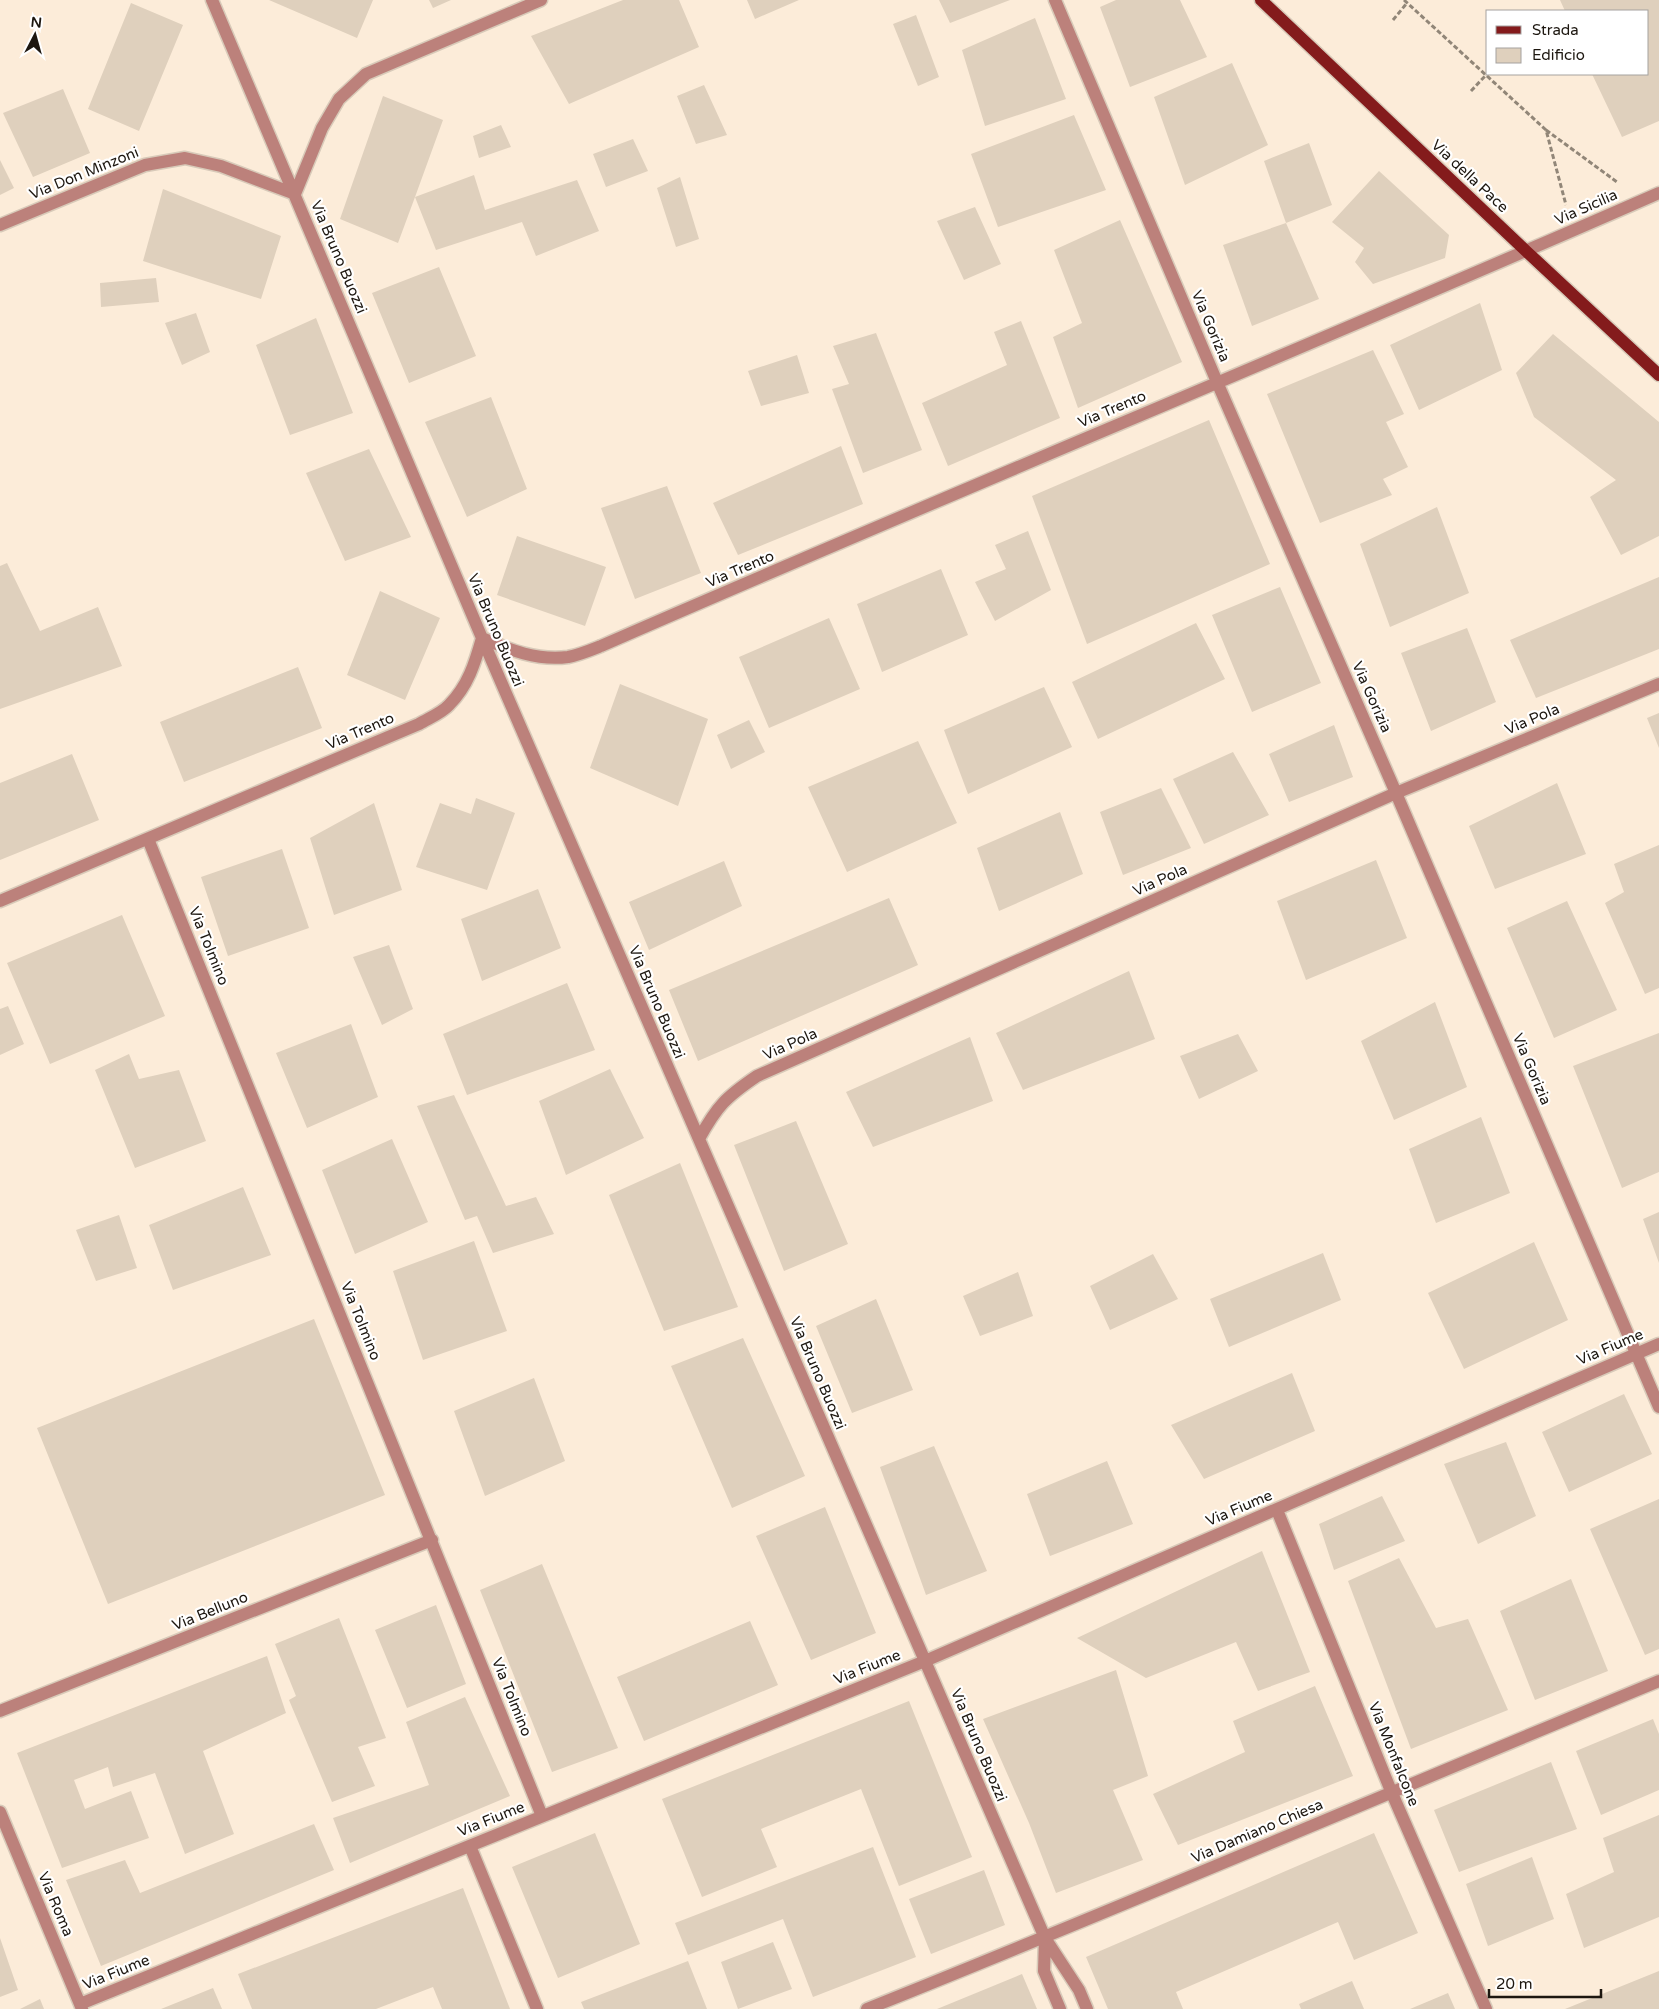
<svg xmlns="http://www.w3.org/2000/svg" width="1659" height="2009" font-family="'Varela Round',sans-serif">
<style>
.building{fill:#dfd0bd}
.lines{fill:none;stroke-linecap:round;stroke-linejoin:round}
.minor-casing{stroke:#d8cab9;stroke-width:15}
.major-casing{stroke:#d8cab9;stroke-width:15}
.path{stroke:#918678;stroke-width:3;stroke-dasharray:5 2.5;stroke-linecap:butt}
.minor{stroke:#bc817b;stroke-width:12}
.major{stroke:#841b1c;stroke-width:12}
.labels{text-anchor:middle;stroke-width:4.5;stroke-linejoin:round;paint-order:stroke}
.street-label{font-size:15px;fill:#1d1710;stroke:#fff}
</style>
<rect width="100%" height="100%" fill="#fcecd9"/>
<path class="building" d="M269,0H373L357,38Z
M429,0H451L433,8Z
M623,0H679L699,47L569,104L531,36Z
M747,0H799L755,19Z
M939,0H1010L950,23Z
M1116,0H1180L1207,57L1130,87L1100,7Z
M1560,0H1659V121L1622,137L1592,74H1648V11H1565Z
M131,3L183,25L139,131L88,109Z
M916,15L939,77L918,86L893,24Z
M1035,18L1066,99L985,126L962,50Z
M1232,63L1268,145L1185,185L1154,97Z
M704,85L727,135L696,144L677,96Z
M63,89L90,153L33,177L3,113Z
M383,96L443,120L415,197L474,175L485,210L577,180L599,231L536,256L522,222L436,250L415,197L398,243L340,219Z
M1074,115L1106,190L998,227L971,154Z
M501,125L511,147L479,158L473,136Z
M633,139L648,171L606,187L593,154Z
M1309,143L1332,205L1286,223L1319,299L1252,326L1223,245L1286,223L1264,161Z
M0,160L14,188L0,195Z
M1379,171L1449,235L1445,258L1373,284L1355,262L1364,248L1332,222Z
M680,177L699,239L676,247L657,188Z
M163,189L281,236L261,299L143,261Z
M975,207L1001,264L964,280L937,221Z
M1120,220L1182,362L1078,408L1053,337L1082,323L1054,250Z
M439,267L476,356L409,383L372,293Z
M156,278L159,302L101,307L100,283Z
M1480,303L1502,370L1419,410L1390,345Z
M196,313L210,352L182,365L165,323Z
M316,318L353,413L290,435L256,345Z
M1021,321L1060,418L948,466L922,403L1007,365L994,332Z
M876,333L922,450L863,473L832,389L849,384L833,346Z
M1553,334L1659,422V536L1621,555L1590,497L1616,480L1534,417L1516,373Z
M1373,350L1404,414L1386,422L1408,467L1383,479L1392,495L1320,523L1267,394Z
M797,355L809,393L761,406L748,371Z
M491,397L527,489L467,517L425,422Z
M1209,420L1270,564L1087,644L1032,496Z
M841,446L863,504L738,555L713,503Z
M369,449L411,537L345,561L306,473Z
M667,486L701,573L635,599L601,508Z
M1437,507L1469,593L1390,627L1360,544Z
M1028,531L1051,590L995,621L975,582L1006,569L995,545Z
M517,536L606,567L585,626L497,595Z
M7,563L40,631L98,607L122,666L0,709V566Z
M941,569L968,635L882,672L857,604Z
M1659,577V649L1536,698L1510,640Z
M1280,587L1321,683L1252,712L1212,615Z
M380,591L440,618L405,700L347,675Z
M829,618L860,689L769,728L739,657Z
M1196,623L1225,679L1098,739L1072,682Z
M1467,628L1496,702L1431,731L1401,653Z
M298,667L322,728L184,782L160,722Z
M620,684L708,719L678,806L590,768Z
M1044,687L1072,747L968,794L944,730Z
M1659,713V748L1647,718Z
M749,720L765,752L731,769L717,735Z
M1334,725L1353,777L1289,802L1269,754Z
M918,741L957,823L847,872L808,787Z
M1233,752L1269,815L1204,844L1173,779Z
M72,754L99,820L0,860V783Z
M1557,783L1586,854L1495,889L1469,826Z
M1161,788L1191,848L1123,875L1100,812Z
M476,798L515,813L487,890L416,867L440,803L471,814Z
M374,803L402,890L334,915L310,838Z
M1060,812L1083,874L999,911L977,848Z
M1659,845V988L1645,994L1605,903L1624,892L1614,864Z
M282,849L309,928L228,956L201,877Z
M1376,860L1407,938L1306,980L1277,901Z
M724,861L742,906L649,950L629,902Z
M538,889L561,948L482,981L461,919Z
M889,898L918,965L698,1061L669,990Z
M1567,901L1617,1010L1554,1038L1507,928Z
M122,915L165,1016L50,1064L7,963Z
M389,945L413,1009L382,1025L353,957Z
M1129,971L1155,1039L1023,1090L996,1033Z
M567,983L595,1050L467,1095L443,1034Z
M1435,1002L1467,1087L1394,1120L1361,1041Z
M8,1006L24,1044L0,1055V1009Z
M351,1024L378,1097L307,1128L276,1053Z
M1659,1033V1172L1622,1188L1573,1066Z
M1238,1034L1258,1071L1199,1099L1180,1056Z
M970,1037L993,1101L873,1147L846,1092Z
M129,1054L139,1079L179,1070L206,1141L135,1168L95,1070Z
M610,1069L644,1138L566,1175L539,1101Z
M454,1095L506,1206L536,1197L554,1234L493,1253L477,1216L465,1220L417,1106Z
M1481,1117L1510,1193L1436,1223L1409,1149Z
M796,1121L848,1244L784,1271L734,1145Z
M392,1139L428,1222L355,1254L322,1170Z
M680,1163L738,1307L664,1331L609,1195Z
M243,1187L271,1255L173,1290L149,1225Z
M1659,1212V1263L1643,1219Z
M119,1215L137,1268L96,1281L76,1230Z
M474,1241L507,1331L423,1360L393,1271Z
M1534,1242L1568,1320L1464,1369L1428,1293Z
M1323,1253L1341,1300L1229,1347L1210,1299Z
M1153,1254L1178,1299L1110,1330L1090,1286Z
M1018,1272L1033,1316L980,1336L963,1296Z
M876,1299L913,1390L852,1413L816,1326Z
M314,1319L385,1495L108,1604L37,1428Z
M743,1338L805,1476L732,1508L671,1366Z
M1292,1373L1315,1431L1204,1479L1171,1425Z
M534,1378L565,1461L485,1496L454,1411Z
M1624,1394L1652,1454L1569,1492L1542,1432Z
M1506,1442L1536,1516L1478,1544L1444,1464Z
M934,1446L987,1571L926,1595L880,1467Z
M1107,1461L1133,1524L1050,1556L1027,1494Z
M1382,1496L1405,1541L1334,1570L1319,1524Z
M1659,1499V1649L1645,1655L1590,1529Z
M825,1507L876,1633L811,1660L756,1536Z
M1262,1551L1310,1672L1258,1691L1236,1642L1146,1678L1077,1638Z
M1399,1558L1436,1628L1468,1619L1508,1710L1411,1749L1348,1581Z
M542,1564L618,1748L552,1772L480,1590Z
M1571,1579L1608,1671L1535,1700L1500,1611Z
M436,1605L466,1684L407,1708L375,1630Z
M339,1618L386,1738L358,1747L375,1786L332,1802L289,1700L296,1696L275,1644Z
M750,1621L778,1685L644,1741L617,1677Z
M267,1656L286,1713L203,1751L234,1834L185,1854L155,1773L113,1787L108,1767L74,1780L85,1809L131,1791L149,1838L62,1868L17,1753Z
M1116,1670L1148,1776L1113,1790L1143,1860L1056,1893L1029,1823L983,1719Z
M1315,1686L1353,1776L1178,1845L1153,1794L1245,1752L1233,1721Z
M465,1697L510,1796L350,1863L333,1818L429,1785L406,1722Z
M909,1701L972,1857L899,1886L861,1789L761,1829L777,1867L702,1897L662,1799Z
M1653,1719L1659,1734V1790L1601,1815L1576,1751Z
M1551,1762L1577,1829L1459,1872L1434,1810Z
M1659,1815V1917L1584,1948L1566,1894L1614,1872L1603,1838Z
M314,1824L334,1870L101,1966L66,1880L125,1860L140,1893Z
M595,1833L640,1944L558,1978L512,1867Z
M1374,1833L1418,1933L1354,1960L1338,1922L1176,1992L1183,2009H1108L1086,1957Z
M873,1847L916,1957L813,1997L783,1919L688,1955L675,1923Z
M1532,1857L1554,1919L1488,1946L1466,1884Z
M984,1870L1005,1925L931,1954L909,1899Z
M463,1888L510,2009H442L433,1987L376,2009H252L238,1974Z
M0,1938L18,1990L0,1997Z
M773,1942L792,1989L738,2009L721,1962Z
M688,1961L707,2009H584L581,2002Z
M1659,1971V2009H1565Z
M1022,1974L1037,2009H937Z
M1352,1981L1364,2009H1301L1299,2004Z
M213,1988L222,2009H161Z
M1448,1993L1455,2009H1410Z
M40,1999L44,2009H20Z"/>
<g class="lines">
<defs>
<path id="minor" d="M212,0L482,638L1045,1938L1079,1990L1087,2009
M1055,0L1217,382L1396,793L1659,1407
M0,225L145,165L185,158L221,166L295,194L322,128L339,99L366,74L541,0
M482,638C510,650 537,661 568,657C579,655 591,650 601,646C953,492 1308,347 1659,193
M148,839L542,1816
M0,901L419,724C429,718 442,713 449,705C468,686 475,663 482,638
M699,1139C717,1106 726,1097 757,1076L1396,793L1659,684
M1277,1510L1391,1791L1486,2009
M0,1711L432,1540
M0,1812L82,2009
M470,1846L537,2009
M1045,1938L1044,1971L1060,2009
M80,2004L925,1661L1659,1344
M867,2009C1132,1903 1395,1790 1659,1681"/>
<path id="major" d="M1261,0L1526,251L1659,375"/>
</defs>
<use href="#minor" class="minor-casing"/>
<use href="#major" class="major-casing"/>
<path class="path" d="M1404,0L1546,130L1566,205
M1393,20L1407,3
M1471,91L1486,75
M1546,130L1617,182"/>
<use href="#minor" class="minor"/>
<use href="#major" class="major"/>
</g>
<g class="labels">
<g class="street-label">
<text transform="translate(84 173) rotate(-22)" y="5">Via Don Minzoni</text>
<text transform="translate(1470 176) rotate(43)" y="5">Via della Pace</text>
<text transform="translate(1586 207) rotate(-24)" y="5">Via Sicilia</text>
<text transform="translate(339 257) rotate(67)" y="5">Via Bruno Buozzi</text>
<text transform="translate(1211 326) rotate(67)" y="5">Via Gorizia</text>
<text transform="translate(1112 409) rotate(-23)" y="5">Via Trento</text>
<text transform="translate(740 569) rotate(-23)" y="5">Via Trento</text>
<text transform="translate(496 630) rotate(67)" y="5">Via Bruno Buozzi</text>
<text transform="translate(1372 697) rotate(66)" y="5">Via Gorizia</text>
<text transform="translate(1532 719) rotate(-23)" y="5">Via Pola</text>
<text transform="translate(360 731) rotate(-23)" y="5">Via Trento</text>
<text transform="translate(1160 880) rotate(-24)" y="5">Via Pola</text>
<text transform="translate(209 946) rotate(68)" y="5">Via Tolmino</text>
<text transform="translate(657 1002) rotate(67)" y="5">Via Bruno Buozzi</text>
<text transform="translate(790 1044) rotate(-24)" y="5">Via Pola</text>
<text transform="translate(1532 1069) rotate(67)" y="5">Via Gorizia</text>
<text transform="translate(361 1321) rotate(68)" y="5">Via Tolmino</text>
<text transform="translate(1610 1347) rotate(-23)" y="5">Via Fiume</text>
<text transform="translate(818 1373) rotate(67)" y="5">Via Bruno Buozzi</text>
<text transform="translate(1239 1508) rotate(-23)" y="5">Via Fiume</text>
<text transform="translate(210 1611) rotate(-22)" y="5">Via Belluno</text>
<text transform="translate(867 1667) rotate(-22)" y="5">Via Fiume</text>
<text transform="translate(512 1697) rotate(68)" y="5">Via Tolmino</text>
<text transform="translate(979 1745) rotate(67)" y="5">Via Bruno Buozzi</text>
<text transform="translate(1394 1754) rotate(68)" y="5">Via Monfalcone</text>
<text transform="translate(491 1819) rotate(-22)" y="5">Via Fiume</text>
<text transform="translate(1257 1831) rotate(-23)" y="5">Via Damiano Chiesa</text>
<text transform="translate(56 1904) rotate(67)" y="5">Via Roma</text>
<text transform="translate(116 1972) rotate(-22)" y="5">Via Fiume</text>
</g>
</g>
<rect x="1486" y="10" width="162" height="65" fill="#ffffff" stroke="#a5a29f"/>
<rect x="1496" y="26" width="25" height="8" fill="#841b1c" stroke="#a5a29f"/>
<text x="1532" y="35" font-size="15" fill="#1d1710">Strada</text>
<rect x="1496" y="48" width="25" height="15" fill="#dfd0bd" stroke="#a5a29f"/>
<text x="1532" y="60" font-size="15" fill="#1d1710">Edificio</text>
<g transform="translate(35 35) rotate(6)" stroke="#ffffff" stroke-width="4" paint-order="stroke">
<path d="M0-4L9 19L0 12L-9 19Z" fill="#1d1710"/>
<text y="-8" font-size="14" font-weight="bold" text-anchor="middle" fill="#1d1710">N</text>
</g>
<path d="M1489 1989v8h112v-8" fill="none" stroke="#1d1710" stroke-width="2.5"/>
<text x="1496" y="1989" font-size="15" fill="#1d1710" stroke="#ffffff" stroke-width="4" paint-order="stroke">20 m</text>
</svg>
